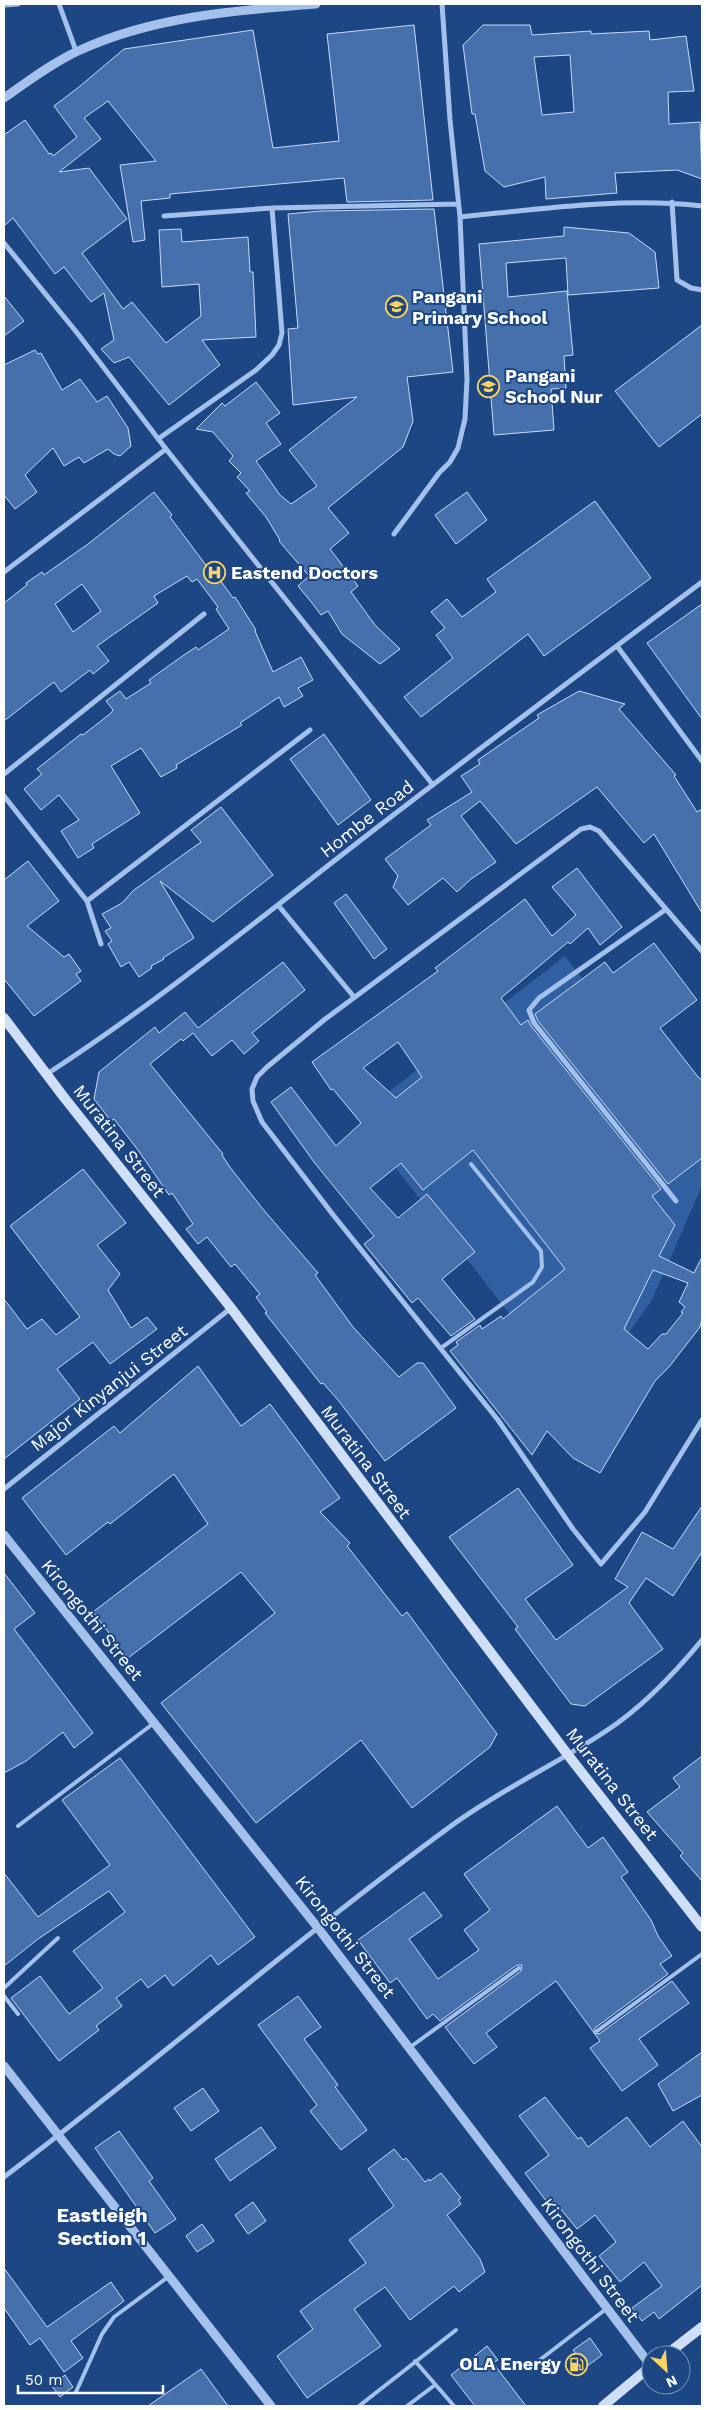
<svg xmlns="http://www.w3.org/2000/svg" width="706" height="2410" font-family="'Work Sans',sans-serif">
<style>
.green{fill:#305fa2}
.building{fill:#4570ac;stroke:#c8dcf8;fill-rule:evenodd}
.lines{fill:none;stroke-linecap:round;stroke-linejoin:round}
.service{stroke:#a3c1ea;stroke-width:4}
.minor{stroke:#a3c1ea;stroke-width:5}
.tertiary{stroke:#a3c1ea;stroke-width:9}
.secondary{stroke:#cfdff8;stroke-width:10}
.labels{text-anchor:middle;stroke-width:4;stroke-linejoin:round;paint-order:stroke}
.poi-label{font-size:18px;font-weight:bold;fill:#fff;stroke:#1d4684;text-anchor:start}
.street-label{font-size:18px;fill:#fff;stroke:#1d4684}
.quarter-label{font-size:20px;font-weight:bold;fill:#fff;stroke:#1d4684}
</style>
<rect width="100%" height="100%" fill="#1d4684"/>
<path class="green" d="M565,956L702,1135V1186L652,1300L579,1403L356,1117Z"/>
<path class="building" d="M414,25L433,200L347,202L344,178L170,194V198L141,201L145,240L133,242L120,165L156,161L108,101L84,118L101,139L59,172L89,168L127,219L82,253L123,309L132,302L166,343L201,316L199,284L162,287L159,230L181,229L182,242L248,237L250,272H253L256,337L202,340L220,365L169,405L129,357L114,363L101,349L114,340L104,293L91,302L64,267L55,274L13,218L4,226V135L25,120L49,154L51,153L53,156L77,137L54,106L79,87L124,49L253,30L273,148L339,141L327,34Z
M483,25H530L532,35L591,31V34L649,31L650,40L686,36L694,91L668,92L669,124L700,122L702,179L677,170L615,173L617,193L546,199L545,177L504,187L485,171L475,114H472L463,45ZM570,55L574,112L542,115L534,57Z
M434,209L453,372L407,377L413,421L403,447L328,508L349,533L330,549L358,586L351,592L375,625L400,649L380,664L342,634L328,611L321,615L312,603L298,586L309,576L279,541L280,540L266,517L246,493L250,491L237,477L241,473L229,461L233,456L213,432L196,429L222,403L225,406L256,382L280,413L266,423L281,444L256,461L280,495L291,504L317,486L289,450L357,397L293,405L288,329L298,328L288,214L321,211Z
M564,227L629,233L655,252L659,288L568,295L566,258L506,263L508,297L567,291L573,355L564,356L566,388L551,389L554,430L494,435L479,244L564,236Z
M4,296L24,321L4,336Z
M702,325V414L659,447L615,391Z
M35,350L38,354L41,353L62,390L80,379L97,402L107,396L128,428L131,446L120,456L114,454L108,449L84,463L79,457L64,466L53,448L25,475L37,492L15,509L4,495V365Z
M154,492L172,515L170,517L211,572L213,570L233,598L235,597L256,630L255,631L273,672L301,657L313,680L298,688L303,696L284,707L279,697L240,723L242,725L176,765L177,768L161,777L141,748L111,766L140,813L92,844L94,848L78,858L61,831L79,820L59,795L41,810L24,789L42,774L37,769L81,734L83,735L111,713L113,710L106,701L120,691L126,699L151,683L149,680L181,657L196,647L198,650L229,629L216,609L218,607L197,579L192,582L187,576L154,596L158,603L97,646L109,661L93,674L90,670L61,692L54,682L4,721V603L27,585L26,583L42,572L44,575L88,544ZM82,584L101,611L73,632L55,604Z
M467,492L487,520L456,544L435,515Z
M595,501L651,578L544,656L528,634L421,717L404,697L453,658L436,635L445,628L431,612L447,599L462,617L496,592L487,579Z
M702,604V719L647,643Z
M579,691L625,704L619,709L676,775L674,776L697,812L702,809V913L654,834L644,843L597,787L516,844L480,801L461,816L496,862L471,879L457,892L443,878L408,905L393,887L398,876L385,859L431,825L427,820L472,792L461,776L480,764L478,760L539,718L537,715Z
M324,734L371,800L338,825L290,759Z
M221,807L273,875L213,922L160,881L194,938L163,958L164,959L151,966L152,968L139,977L129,962L121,967L108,944L112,941L105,931L111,928L102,914L122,903L134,890L201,842L191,830Z
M28,861L59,901L27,926L64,957L69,954L81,971L76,974L81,981L34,1016L4,979V880Z
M577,868L622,927L600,945L588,928L570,944L568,942L501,998L521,1025L528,1020L531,1026L661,1189L652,1196L675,1225L659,1256L694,1273L702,1257V1319L700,1327L669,1367L655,1381L600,1473L573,1458L547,1431L532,1455L450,1351L458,1345L456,1342L480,1325L482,1329L501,1316L503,1319L565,1269L473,1150L423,1190L401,1163L370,1188L398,1218L427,1194L475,1252L442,1279L475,1319L451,1336L418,1298L412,1303L364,1244L374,1236L314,1162L271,1102L291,1087L336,1146L361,1123L333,1089L331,1090L312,1062L438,971L435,968L525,899L552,936L576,915L552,887ZM398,1042L422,1077L396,1098L363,1068ZM653,1270L688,1283L679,1302L685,1307L681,1312L683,1313L666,1334H662L648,1349L624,1329Z
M346,894L387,949L374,959L334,903Z
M654,943L697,1000L660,1028L698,1077L702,1080V1158L668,1184L538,1021L535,1014L605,962L613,973Z
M283,962L305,990L252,1033L259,1041L244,1054L232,1040L212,1056L193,1033L183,1041L181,1039L150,1064L223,1154L222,1155L229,1166L262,1208L318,1273L315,1275L353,1327L399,1377L417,1363H423L456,1408L385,1461L338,1400L323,1383L321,1384L265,1313L267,1312L256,1297L260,1294L235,1264L231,1267L207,1237L198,1244L186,1229L193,1224L172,1193L169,1195L138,1150L114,1119L111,1121L94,1099L99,1072L155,1027L159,1033L185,1012L198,1028Z
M83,1169L126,1223L97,1245L120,1274L108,1290L131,1328L147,1317L157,1329L110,1364L93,1342L57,1369L80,1399L4,1459V1299L27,1329L42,1319L56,1335L80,1317L10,1226Z
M198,1366L241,1426L270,1404L340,1498L320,1512L350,1543L347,1546L402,1616L407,1612L497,1734L490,1747L412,1808L361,1740L256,1823L161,1703L275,1613L241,1572L128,1658L93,1612L208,1524L174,1474L110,1524L108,1522L66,1555L22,1498L114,1426L120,1433Z
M518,1488L573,1565L525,1599L556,1640L628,1587L615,1579L642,1532L673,1549L702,1506V1552L673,1596L646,1578L629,1603L663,1649L585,1706L571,1704L515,1629L518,1627L449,1537Z
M4,1573L35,1613L14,1629L93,1733L74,1748L63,1732L26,1761L4,1773Z
M702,1756V1881L680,1856L683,1853L647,1812L680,1787L673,1778Z
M120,1758L255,1937L218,1965L211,1955L173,1986L165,1975L148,1988L141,1979L116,1998L122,2006L96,2026L99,2030L59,2061L11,1998L40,1976L69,2014L103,1988L73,1951L125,1912L109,1891L38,1939L4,1966V1873L38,1917L110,1865L62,1800Z
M557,1806L588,1848L603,1837L628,1872L621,1877L651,1920L658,1936L672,1956L660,1964L668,1974L595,2028L594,2033L599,2034L672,1981L689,2003L639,2039L658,2065L622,2091L590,2048L600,2041L556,1981L486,2033L497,2047L474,2064L445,2027L521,1971L522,1965H517L440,2021L433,2014L427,2019L397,1978L390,1983L358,1940L424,1892L442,1916L409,1939L438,1979L479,1950L464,1930L490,1910L464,1874Z
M298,1996L321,2027L304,2039L338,2085L335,2087L367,2130L341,2150L310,2111L317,2105L258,2025Z
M702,2052V2095L673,2111L658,2084Z
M203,2088L219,2111L191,2131L174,2108Z
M545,2097L578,2139L581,2137L588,2147L627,2117L650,2147L683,2121L702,2147V2285L659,2319L654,2312L642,2321L632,2308L662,2286L644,2262L620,2282L599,2256L616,2242L595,2215L577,2229L555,2202L550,2206L525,2173L549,2155L519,2116Z
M261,2127L276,2148L230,2181L215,2159Z
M119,2131L153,2178L149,2181L176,2219L155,2233L95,2148Z
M394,2149L403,2160L406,2158L425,2182L429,2179L430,2181L441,2173L461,2198L458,2200L461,2204L447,2215L480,2259L485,2272L459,2292L454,2286L410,2320L385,2287L354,2309L381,2346L307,2398L277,2356L313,2329L300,2311L366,2263L349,2240L394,2206L368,2169Z
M253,2202L266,2221L248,2234L235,2215Z
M202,2224L214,2241L197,2252L186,2236Z
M4,2268L47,2327L111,2282L124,2301L71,2341L83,2358L64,2372L40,2338L30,2345L4,2308Z
M590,2338L602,2355L586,2367L573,2350Z
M487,2346L498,2360L493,2363L526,2406H475L451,2375Z
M201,2369L228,2406H148Z
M65,2375L73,2387L60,2397L51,2385Z"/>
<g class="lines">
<path class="service" d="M441,1348L533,1282L542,1267L541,1251L471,1164
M18,1826L154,1723
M4,1988L58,1938
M4,1996L18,2014
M597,2031L702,1954
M409,2048L519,1968
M541,2359L606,2309
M415,2361L454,2406
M76,2392L102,2334L114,2317L168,2277
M359,2406L456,2330
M407,2406L435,2385"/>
<path class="minor" d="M59,4L76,51
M4,5L18,4
M672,202L677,280L691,288L702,290
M164,216L272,208L458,204
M460,217C540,209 622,197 702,206
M4,243L78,334L166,449L433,785
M158,439L256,370L272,355L279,345L282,333L272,208
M394,534L439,473L450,462L458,448L465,419L467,379L460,217L450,120L442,4
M4,572L166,449
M617,646L702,761
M4,774L204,614
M4,796L87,901L101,944
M87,901L310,730
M278,905L354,997
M665,910L539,998L529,1010L534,1023L676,1201
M702,951L599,831L590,827L581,829L324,1020L267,1067L257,1077L252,1089L253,1101L262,1122L334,1216L498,1420L573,1529L601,1564L645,1512L702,1420
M47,1074C159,1001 264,915 370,833C480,748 591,665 702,582
M4,1489L231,1308
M4,2177C155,2063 298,1938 451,1826C500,1790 555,1765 606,1731C643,1707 674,1674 702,1640"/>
<path class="tertiary" d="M4,98C27,82 52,63 78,51C151,17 236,10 316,4
M4,1535L318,1928L651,2366
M4,2066L271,2406"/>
<path class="secondary" d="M4,1018L63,1096L231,1308L568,1755L702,1927
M666,2355L702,2327
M603,2406L651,2366"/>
</g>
<defs>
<symbol id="school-ring" viewBox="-11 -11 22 22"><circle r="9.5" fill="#1d4684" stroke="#fad462" stroke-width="1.5"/><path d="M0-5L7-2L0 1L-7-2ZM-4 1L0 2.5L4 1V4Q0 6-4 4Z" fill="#fad462"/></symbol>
<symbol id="hospital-ring" viewBox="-11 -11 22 22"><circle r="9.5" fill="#1d4684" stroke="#fad462" stroke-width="1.5"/><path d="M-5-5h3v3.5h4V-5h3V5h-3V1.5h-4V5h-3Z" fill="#fad462"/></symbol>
<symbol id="fuel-ring" viewBox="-11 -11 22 22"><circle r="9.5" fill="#1d4684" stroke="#fad462" stroke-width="1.5"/><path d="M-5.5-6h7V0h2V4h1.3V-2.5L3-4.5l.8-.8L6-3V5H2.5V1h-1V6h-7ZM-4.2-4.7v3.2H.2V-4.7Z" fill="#fad462"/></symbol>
</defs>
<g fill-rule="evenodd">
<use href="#school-ring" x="384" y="294" width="25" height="25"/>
<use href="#school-ring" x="476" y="374" width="25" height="25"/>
<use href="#hospital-ring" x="202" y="560" width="25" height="25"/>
<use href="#fuel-ring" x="564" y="2352" width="25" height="25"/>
</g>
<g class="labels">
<g class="poi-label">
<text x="412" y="303">Pangani<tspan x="412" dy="21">Primary School</tspan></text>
<text x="505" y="382">Pangani<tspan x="505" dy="21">School Nur</tspan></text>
<text x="231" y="579">Eastend Doctors</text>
<text x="561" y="2370" text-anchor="end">OLA Energy</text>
</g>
<g class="street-label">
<text transform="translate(367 819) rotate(-38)" y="6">Hombe Road</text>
<text transform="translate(119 1141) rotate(52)" y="6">Muratina Street</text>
<text transform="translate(109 1388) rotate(-38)" y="6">Major Kinyanjui Street</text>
<text transform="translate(366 1462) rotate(53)" y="6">Muratina Street</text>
<text transform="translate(92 1620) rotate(51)" y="6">Kirongothi Street</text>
<text transform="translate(612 1784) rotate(52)" y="6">Muratina Street</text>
<text transform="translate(345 1937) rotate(52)" y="6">Kirongothi Street</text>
<text transform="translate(590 2260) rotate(53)" y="6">Kirongothi Street</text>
</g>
<g class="quarter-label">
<text x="102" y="2222">Eastleigh<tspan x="102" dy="23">Section 1</tspan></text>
</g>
</g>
<rect width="706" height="2410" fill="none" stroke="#ffffff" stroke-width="10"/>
<g transform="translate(666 2370) rotate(154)"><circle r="24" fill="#1d4684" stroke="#7790b5"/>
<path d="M0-4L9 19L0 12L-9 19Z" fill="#fad462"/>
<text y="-8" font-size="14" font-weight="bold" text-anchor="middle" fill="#ffffff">N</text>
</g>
<path d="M18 2385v8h145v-8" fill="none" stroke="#ffffff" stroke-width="2.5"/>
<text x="25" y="2385" font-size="15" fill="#ffffff" stroke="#1d4684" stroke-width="4" paint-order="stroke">50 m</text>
</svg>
